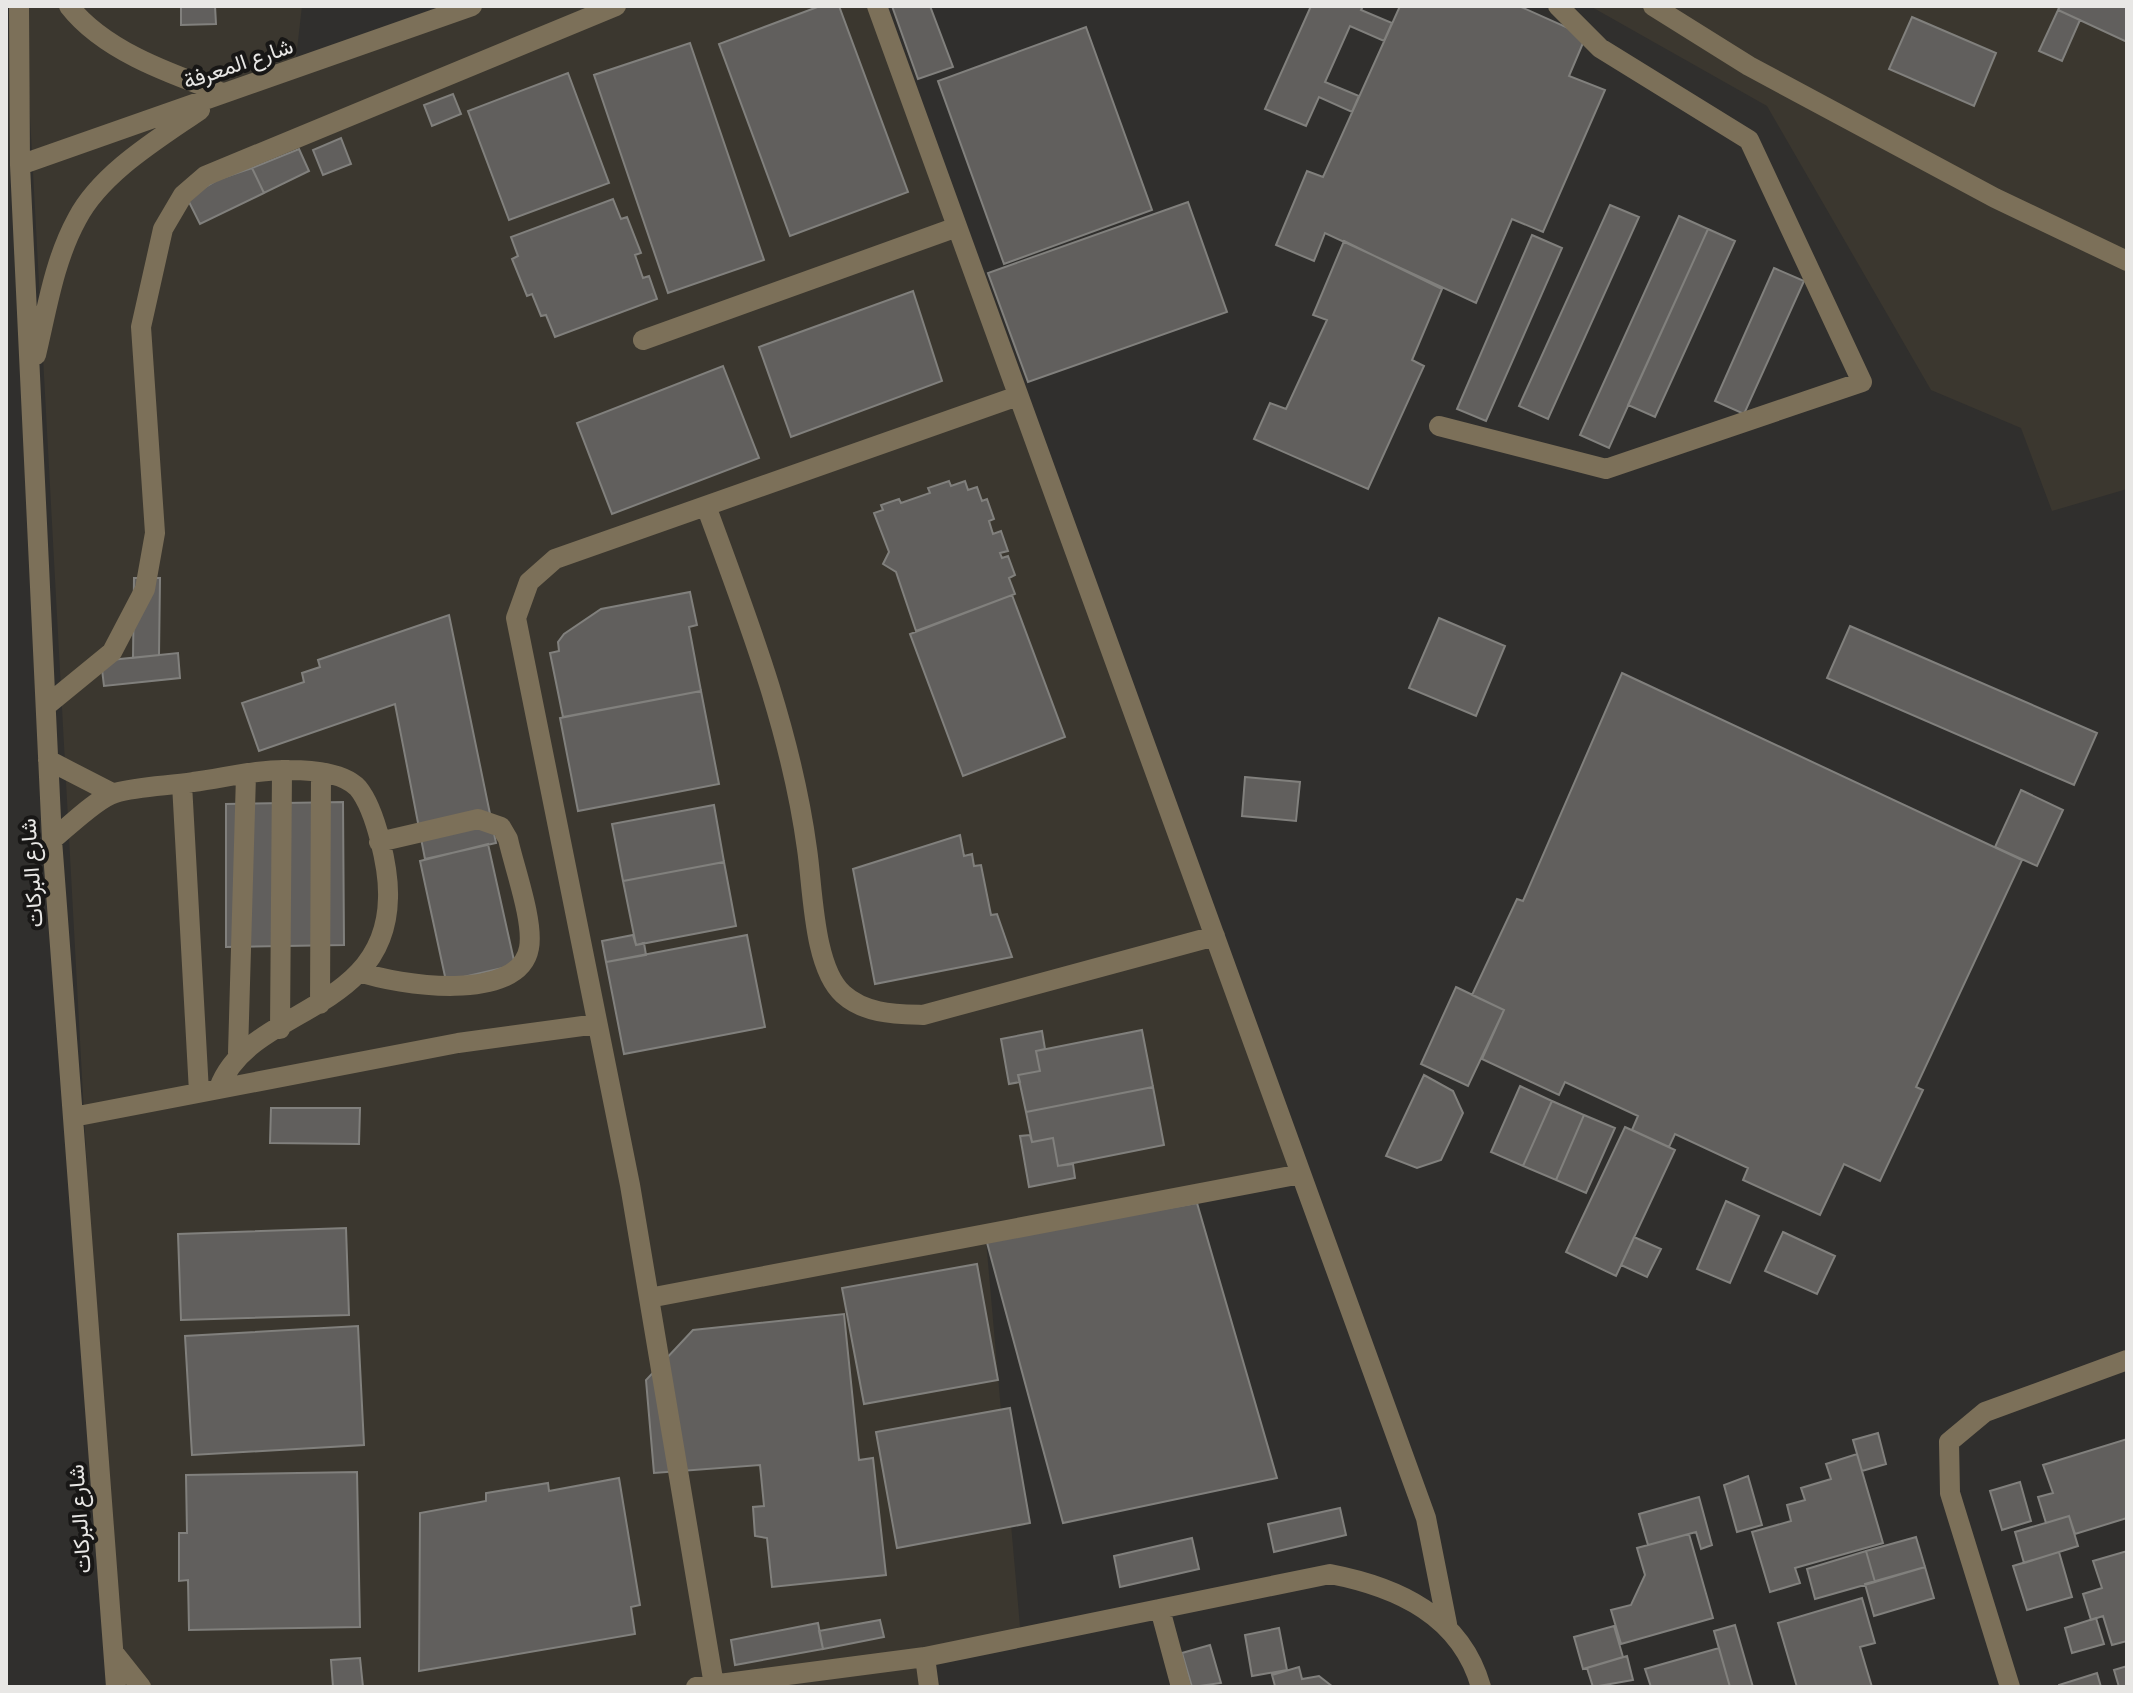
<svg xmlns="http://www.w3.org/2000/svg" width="2133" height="1693" font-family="'Titillium Web',Vazirmatn,sans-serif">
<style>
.built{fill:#3b372f}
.building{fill:#615f5d;stroke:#81807d;stroke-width:2}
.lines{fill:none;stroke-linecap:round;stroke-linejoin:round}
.minor{stroke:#7c7059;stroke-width:20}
.labels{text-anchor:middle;stroke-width:8;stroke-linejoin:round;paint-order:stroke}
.street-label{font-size:22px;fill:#e8e7e5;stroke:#181716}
</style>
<rect width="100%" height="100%" fill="#302f2d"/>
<path class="built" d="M24,6H302L295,67L472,6H877L1301,1174L986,1240L1021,1638L926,1657L932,1687H115Z
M1590,6H2127V489L2052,511L2021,428L1931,390L1767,106Z"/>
<path class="building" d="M181,6H215L216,24L181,25Z
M820,6H839L908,192L790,236L719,44Z
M892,6H930L953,67L918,79Z
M1311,6H1363L1361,10L1392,23L1384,41L1350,26L1325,82L1359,96L1352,112L1319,97L1306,126L1265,109Z
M1400,6H1519L1586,36L1569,76L1605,90L1543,232L1512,219L1476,303L1325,233L1314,261L1276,245L1307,171L1323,177Z
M2060,6H2127V42L2058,10Z
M2058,10L2080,20L2062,61L2039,51Z
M1912,17L1996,53L1974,106L1889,69Z
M1086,27L1152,210L1004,264L938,81Z
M690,43L764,260L668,293L594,75Z
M568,73L609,183L509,220L468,111Z
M453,94L461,114L432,126L424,105Z
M341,138L351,164L323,175L313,150Z
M299,149L309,171L264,193L252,168Z
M252,168L264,193L200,224L187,198L219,179Z
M613,199L621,219L627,217L641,253L635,255L643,278L649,276L657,299L555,337L546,315L541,316L532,294L527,296L512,259L518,256L511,237Z
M1188,202L1227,312L1028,382L988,273Z
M1610,205L1639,217L1548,419L1519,406Z
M1679,216L1708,229L1609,448L1580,435Z
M1708,229L1735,241L1655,417L1628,405Z
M1532,235L1562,248L1486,421L1457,409Z
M1344,241L1442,289L1412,360L1424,366L1368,489L1254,439L1270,403L1286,409L1327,320L1313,315Z
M1774,268L1804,281L1744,414L1715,401Z
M913,291L942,381L791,437L759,347Z
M723,366L759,458L612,514L577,423Z
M949,481L951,486L965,481L968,490L977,487L982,501L987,499L994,519L989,521L993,534L1001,531L1008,551L1000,553L1002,558L1008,556L1015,575L1009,578L1015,594L916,631L896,572L883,564L889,552L874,513L883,510L881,505L899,499L901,503L930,493L928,488Z
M134,578H160L159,655L133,658Z
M690,592L697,625L689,627L701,691L563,717L550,653L559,651L558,642L564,634L601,609Z
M1012,595L1065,737L963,776L910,634Z
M449,615L496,843L425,859L395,704L259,751L242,703L304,682L302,673L320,667L318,660Z
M1439,618L1505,646L1476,716L1409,688Z
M1850,626L2097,733L2074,785L1827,678Z
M178,653L180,678L104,686L101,661Z
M1622,673L2022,860L1916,1087L1923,1090L1880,1181L1844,1164L1820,1215L1743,1180L1748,1168L1675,1134L1669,1147L1632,1130L1638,1116L1565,1082L1559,1095L1482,1059L1504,1010L1472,995L1517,899L1523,901Z
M701,691L719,784L578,811L560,718Z
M1245,777L1300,782L1296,821L1242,816Z
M2021,790L2063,810L2037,866L1995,847Z
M343,802L344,945L226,947V804Z
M714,805L724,862L623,881L612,824Z
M960,835L964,856L972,854L974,866L981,865L991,915L997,914L1012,957L875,984L853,869Z
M488,844L515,965L446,981L420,861Z
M724,862L736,926L636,945L623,881Z
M633,935L636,945L644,943L646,955L606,962L602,941Z
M747,935L765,1027L624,1054L606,962Z
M1456,987L1504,1010L1468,1086L1421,1064Z
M1142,1030L1153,1087L1026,1112L1018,1075L1040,1071L1036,1051Z
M1042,1031L1045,1049L1036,1051L1040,1071L1018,1075L1020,1082L1009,1084L1001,1039Z
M1424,1075L1453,1091L1463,1113L1441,1160L1417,1168L1386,1156Z
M1520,1086L1552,1101L1523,1166L1491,1152Z
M1153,1087L1164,1145L1058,1166L1053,1138L1032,1142L1026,1112Z
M1552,1101L1584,1115L1556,1180L1523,1166Z
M271,1108H360L359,1144L270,1143Z
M1584,1115L1615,1128L1586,1193L1556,1180Z
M1625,1127L1675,1150L1616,1276L1566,1252Z
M1030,1135L1032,1142L1053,1138L1058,1166L1073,1164L1075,1178L1029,1187L1020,1136Z
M1726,1201L1759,1216L1730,1283L1697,1269Z
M1197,1203L1277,1478L1063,1523L986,1239Z
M346,1228L349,1315L181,1320L178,1234Z
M1783,1232L1835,1256L1817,1294L1765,1271Z
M1634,1237L1661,1249L1647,1277L1621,1265Z
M977,1264L998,1380L864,1404L842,1288Z
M844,1314L859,1460L873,1458L886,1575L772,1587L767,1538L755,1536L753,1507L764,1506L760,1465L654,1473L646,1380L693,1330Z
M358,1326L364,1445L192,1455L185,1336Z
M1010,1408L1030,1523L897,1548L876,1432Z
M1878,1433L1886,1464L1862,1471L1853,1440Z
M2127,1439V1518L2075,1534L2069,1516L2046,1523L2038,1497L2053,1493L2043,1465Z
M1857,1454L1883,1543L1795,1568L1800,1583L1770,1592L1752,1532L1791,1521L1787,1505L1805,1500L1801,1488L1831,1479L1826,1464Z
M357,1472L360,1627L189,1630L188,1580L179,1581V1533H187L186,1475Z
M1748,1476L1762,1525L1737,1532L1724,1485Z
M619,1478L640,1605L631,1607L635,1634L419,1671L420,1513L486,1501V1493L548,1483L549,1491Z
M2020,1482L2031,1521L2002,1530L1990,1491Z
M1699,1497L1712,1545L1701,1549L1696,1532L1648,1545L1639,1514Z
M1340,1508L1346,1535L1274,1552L1268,1524Z
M2069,1516L2078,1546L2024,1563L2015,1532Z
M1689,1534L1713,1618L1621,1644L1611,1610L1631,1605L1645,1575L1637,1548Z
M1916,1537L1925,1567L1875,1582L1866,1551Z
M1192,1538L1199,1569L1120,1587L1114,1556Z
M1866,1551L1875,1582L1815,1599L1807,1569Z
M2127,1551V1641L2112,1645L2103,1616L2091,1620L2083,1594L2102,1588L2093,1561Z
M2059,1552L2072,1597L2027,1610L2013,1566Z
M1925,1567L1934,1598L1874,1616L1865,1584Z
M1862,1598L1875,1643L1860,1647L1872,1687H1797L1778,1623Z
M2096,1618L2104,1644L2072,1653L2065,1628Z
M880,1620L884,1637L823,1649L819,1631Z
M818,1623L823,1649L735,1665L731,1640Z
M1735,1625L1753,1687H1730L1714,1631Z
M1614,1626L1623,1657L1583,1669L1574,1637Z
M1279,1628L1287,1670L1252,1676L1245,1635Z
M1210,1645L1221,1683L1192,1687L1182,1653Z
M1719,1648L1730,1687H1651L1645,1669Z
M1627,1656L1633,1680L1593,1687L1587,1668Z
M360,1658L363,1687H333L331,1660Z
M2127,1666V1687H2119L2114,1670Z
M1299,1667L1302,1679L1319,1676L1333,1687H1271L1275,1686L1272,1675Z
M2097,1673L2101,1687H2059V1685Z"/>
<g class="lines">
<path class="minor" d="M19,6L20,165L52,840L116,1687
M69,6C104,51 171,74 223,93
M877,6L1426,1518L1447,1624
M1653,6L1749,66L1995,198L2127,261
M20,165L472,6
M643,340L957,227
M36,355C47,309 54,261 77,219C101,173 158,139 200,110
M1439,426L1606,469L1862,382L1749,140L1600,48L1558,6
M706,506C747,617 791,730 807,849C813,888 813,967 843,994C865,1014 895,1014 923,1015L1215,936
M46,706L112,652L145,589L155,533L141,327L163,229L183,195L205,176L616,6
M48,760L112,793
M182,784L199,1092
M52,840C67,828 97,798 115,793C139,786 168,786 193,782C224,778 258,769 289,770C309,770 343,772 358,788C376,810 389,869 388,898C386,1014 249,1007 219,1088
M360,972C397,985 519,1004 529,948C534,921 514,867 508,839L501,827L478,819L379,842
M320,1004L321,773
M280,1029L282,770
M238,1053L246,775
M73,1117L458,1043L597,1024
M649,1298L1301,1174
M1160,1609L1181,1687
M114,1653L141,1687
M925,1657L929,1687
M714,1685L630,1185L516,618L529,582L555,559L1018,396
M696,1687L925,1657L1330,1574C1398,1587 1461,1616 1481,1687
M2010,1687L1950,1493L1949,1442L1985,1412L2127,1360"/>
</g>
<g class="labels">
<g class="street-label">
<text transform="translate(238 63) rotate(-19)" y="8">شارع المعرفة</text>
<text transform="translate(31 873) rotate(-94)" y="8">شارع البركات</text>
<text transform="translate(79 1519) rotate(-94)" y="8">شارع البركات</text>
</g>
</g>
<rect width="2133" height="1693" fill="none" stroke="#e8e7e5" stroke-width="16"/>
</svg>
